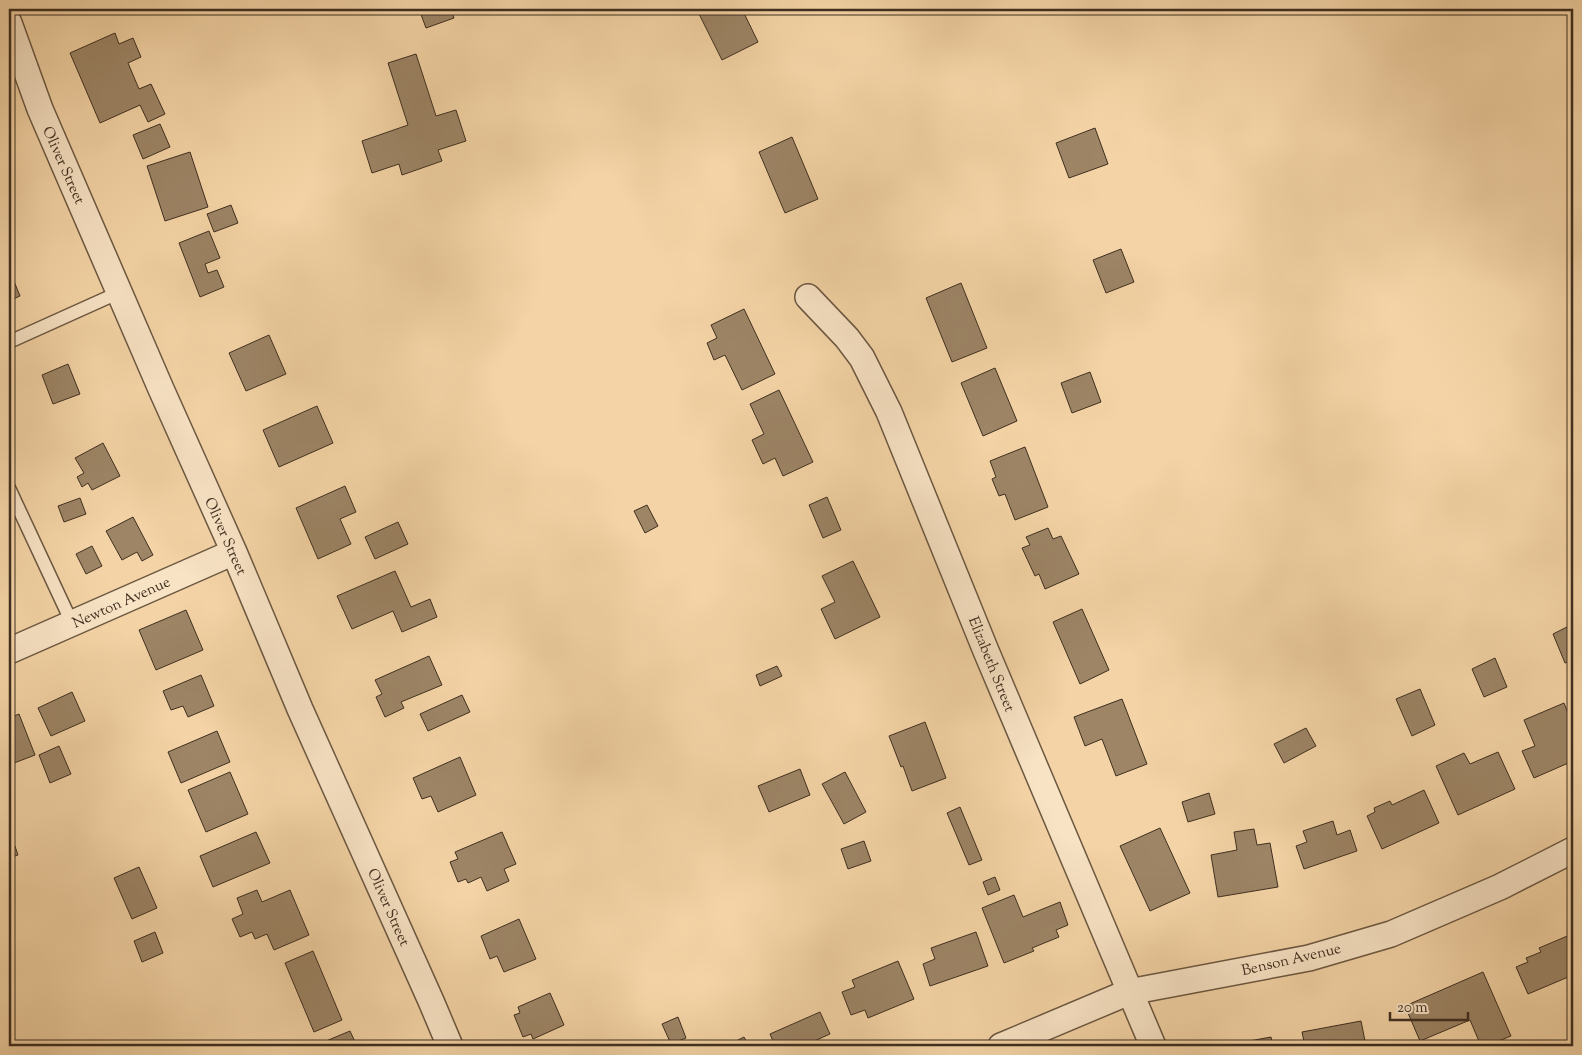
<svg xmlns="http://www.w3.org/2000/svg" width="1582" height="1055" font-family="'Sorts Mill Goudy',serif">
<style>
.building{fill:#9d8566;stroke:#3f2f21}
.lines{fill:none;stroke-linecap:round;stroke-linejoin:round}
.lane-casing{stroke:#6c5842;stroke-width:15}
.street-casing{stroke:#6c5842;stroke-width:28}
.lane{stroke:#f8e3c5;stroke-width:12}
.street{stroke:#f8e3c5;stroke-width:25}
.labels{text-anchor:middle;stroke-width:5;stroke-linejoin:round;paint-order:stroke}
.street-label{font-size:15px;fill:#3f2f21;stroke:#f8e3c5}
</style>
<rect width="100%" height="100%" fill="#f4d4a6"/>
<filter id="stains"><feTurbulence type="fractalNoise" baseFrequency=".004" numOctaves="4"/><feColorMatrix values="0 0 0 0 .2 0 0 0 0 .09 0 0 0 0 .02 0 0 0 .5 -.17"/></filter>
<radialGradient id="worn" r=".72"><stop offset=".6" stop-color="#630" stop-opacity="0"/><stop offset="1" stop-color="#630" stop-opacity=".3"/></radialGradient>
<path class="building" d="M419,9H451L454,18L426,28Z
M710,9H742L758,42L722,60L699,14Z
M115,33L119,44L133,38L141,57L128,63L139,89L151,84L165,114L148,122L140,105L100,123L70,53Z
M416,54L436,116L456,110L466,141L438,150L442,161L402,175L399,164L372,173L362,141L408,125L388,63Z
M160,124L170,147L143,159L133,135Z
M1095,128L1108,164L1069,178L1056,143Z
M792,137L818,199L785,213L759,152Z
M190,152L208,207L165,221L147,166Z
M231,205L238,223L214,232L207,214Z
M209,231L220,258L205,264L208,273L217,270L224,287L200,297L179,243Z
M1121,249L1134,282L1106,293L1093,260Z
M9,269L20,296L9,301Z
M961,283L987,348L952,362L926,298Z
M744,309L775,374L742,390L725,355L714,360L707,343L717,338L711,325Z
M269,335L286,374L246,391L229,353Z
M68,364L80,394L53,404L42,375Z
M995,368L1017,421L983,436L961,383Z
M1090,372L1101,402L1072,413L1061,383Z
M779,390L813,462L783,476L775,458L763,464L752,440L764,434L750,404Z
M317,406L333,443L279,467L263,430Z
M103,443L120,476L92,490L88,483L82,487L77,477L84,473L75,458Z
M1025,447L1048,507L1015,520L1005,494L999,496L992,479L996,477L990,461Z
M345,486L356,512L340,519L351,544L318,559L296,508Z
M827,497L841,530L823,538L809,505Z
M80,498L86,514L64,522L58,506Z
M647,505L658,526L645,533L634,511Z
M133,517L153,555L142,561L137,552L122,560L106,531Z
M398,522L408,544L375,559L365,537Z
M1048,528L1053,539L1061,536L1079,574L1045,589L1039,574L1035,576L1022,548L1030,545L1026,537Z
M92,546L102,566L86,574L76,554Z
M853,561L880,617L835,639L821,609L835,602L822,576Z
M395,571L411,607L430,599L437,617L402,632L393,611L352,629L337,596Z
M1082,609L1109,670L1080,684L1053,622Z
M186,610L203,650L156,670L139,630Z
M1573,624V660L1565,663L1553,634Z
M429,656L442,685L401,702L404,708L385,717L376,697L382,694L375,680Z
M1495,658L1507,687L1484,697L1472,669Z
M777,666L782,676L760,686L756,675Z
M201,675L214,706L188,717L183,706L171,710L163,691Z
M1420,689L1435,725L1412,736L1396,699Z
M72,692L85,721L51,736L38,708Z
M462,695L470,712L428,731L420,714Z
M1122,699L1147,764L1116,776L1102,739L1085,746L1074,717Z
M1564,703L1573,726V761L1534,778L1522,751L1535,746L1524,720Z
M19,714L35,755L9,765V718Z
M925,722L946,778L912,791L903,766L901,767L889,736Z
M1306,728L1316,746L1284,763L1274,744Z
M217,731L230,762L181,783L168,752Z
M59,746L71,774L50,783L39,755Z
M1498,752L1515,789L1458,815L1436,766L1464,753L1470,764Z
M460,757L476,795L438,812L431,796L422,799L413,778Z
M800,769L810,795L769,812L758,786Z
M230,772L248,814L206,832L188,790Z
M845,772L866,812L844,824L822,784Z
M1424,790L1439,823L1382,849L1367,816L1375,812L1374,808L1390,801L1392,805Z
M1209,793L1215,814L1188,822L1182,802Z
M960,807L982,860L969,865L947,813Z
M1333,821L1337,835L1350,830L1357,851L1304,869L1296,846L1307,842L1303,831Z
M1160,828L1190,893L1150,911L1120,846Z
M9,829L18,855L9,858Z
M1254,829L1257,845L1270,843L1278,887L1218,897L1211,855L1237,850L1234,832Z
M256,832L270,863L213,887L200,856Z
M502,832L516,864L504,869L509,881L487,891L481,877L468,883L466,879L458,882L450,862L458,859L455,852Z
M864,841L871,861L848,869L841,849Z
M139,867L157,908L132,919L114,878Z
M995,877L1000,890L988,895L983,882Z
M257,890L262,902L290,890L309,935L274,950L267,934L255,939L252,932L240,937L232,919L243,914L237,898Z
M1014,895L1023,917L1060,902L1068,925L1056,930L1059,937L1032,948L1034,951L1004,963L982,908Z
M519,919L536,959L504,972L497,956L490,959L481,936Z
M155,932L163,953L142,962L134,941Z
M976,932L988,966L930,986L923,964L935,959L931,948Z
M1572,934L1573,938V975L1528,994L1516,967L1528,962L1526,958L1541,952L1539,948Z
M313,951L342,1020L314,1032L285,963Z
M898,961L914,999L868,1018L865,1010L851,1015L842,992L855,987L852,980Z
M1483,972L1511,1036L1486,1046H1481L1470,1020L1420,1041L1405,1006Z
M550,993L564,1025L533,1039L531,1034L523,1037L514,1015L520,1013L518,1007Z
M820,1012L830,1034L803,1046H775L770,1034Z
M678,1017L686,1038L671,1044L662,1024Z
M1361,1021L1366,1046H1305L1302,1032Z
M350,1031L357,1046H314Z
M744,1037L749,1046H726Z
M1271,1037L1273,1046H1222Z"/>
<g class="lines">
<defs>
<path id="lane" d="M9,342L120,292
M9,488L72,623"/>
<path id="street" d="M9,23L40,109L161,389L234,552L300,709L431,1001L450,1046
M808,297L847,338L862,358L889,412L986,651L1153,1046
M9,651L234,552
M1001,1046L1129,992L1309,958L1391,934L1500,887L1573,850"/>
</defs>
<use href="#lane" class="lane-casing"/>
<use href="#street" class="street-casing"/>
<use href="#lane" class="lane"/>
<use href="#street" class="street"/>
</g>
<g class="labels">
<g class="street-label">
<text transform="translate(64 165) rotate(66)" y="5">Oliver Street</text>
<text transform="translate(226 536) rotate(66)" y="5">Oliver Street</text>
<text transform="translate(121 602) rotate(-24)" y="5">Newton Avenue</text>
<text transform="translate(992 664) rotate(68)" y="5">Elizabeth Street</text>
<text transform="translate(389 907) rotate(66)" y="5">Oliver Street</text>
<text transform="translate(1291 959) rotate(-13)" y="5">Benson Avenue</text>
</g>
</g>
<rect width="1582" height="1055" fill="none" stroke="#f4d4a6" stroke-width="30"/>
<rect x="10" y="10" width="1562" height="1035" fill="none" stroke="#3f2f21" stroke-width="2.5"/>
<rect x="15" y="15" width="1552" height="1025" fill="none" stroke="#3f2f21"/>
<path d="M1390 1012v8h78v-8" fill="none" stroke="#3f2f21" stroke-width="2.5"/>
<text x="1397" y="1012" font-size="15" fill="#3f2f21" stroke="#f8e3c5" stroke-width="4" paint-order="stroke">20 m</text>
<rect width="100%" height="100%" filter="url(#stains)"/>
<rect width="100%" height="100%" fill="url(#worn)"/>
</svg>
